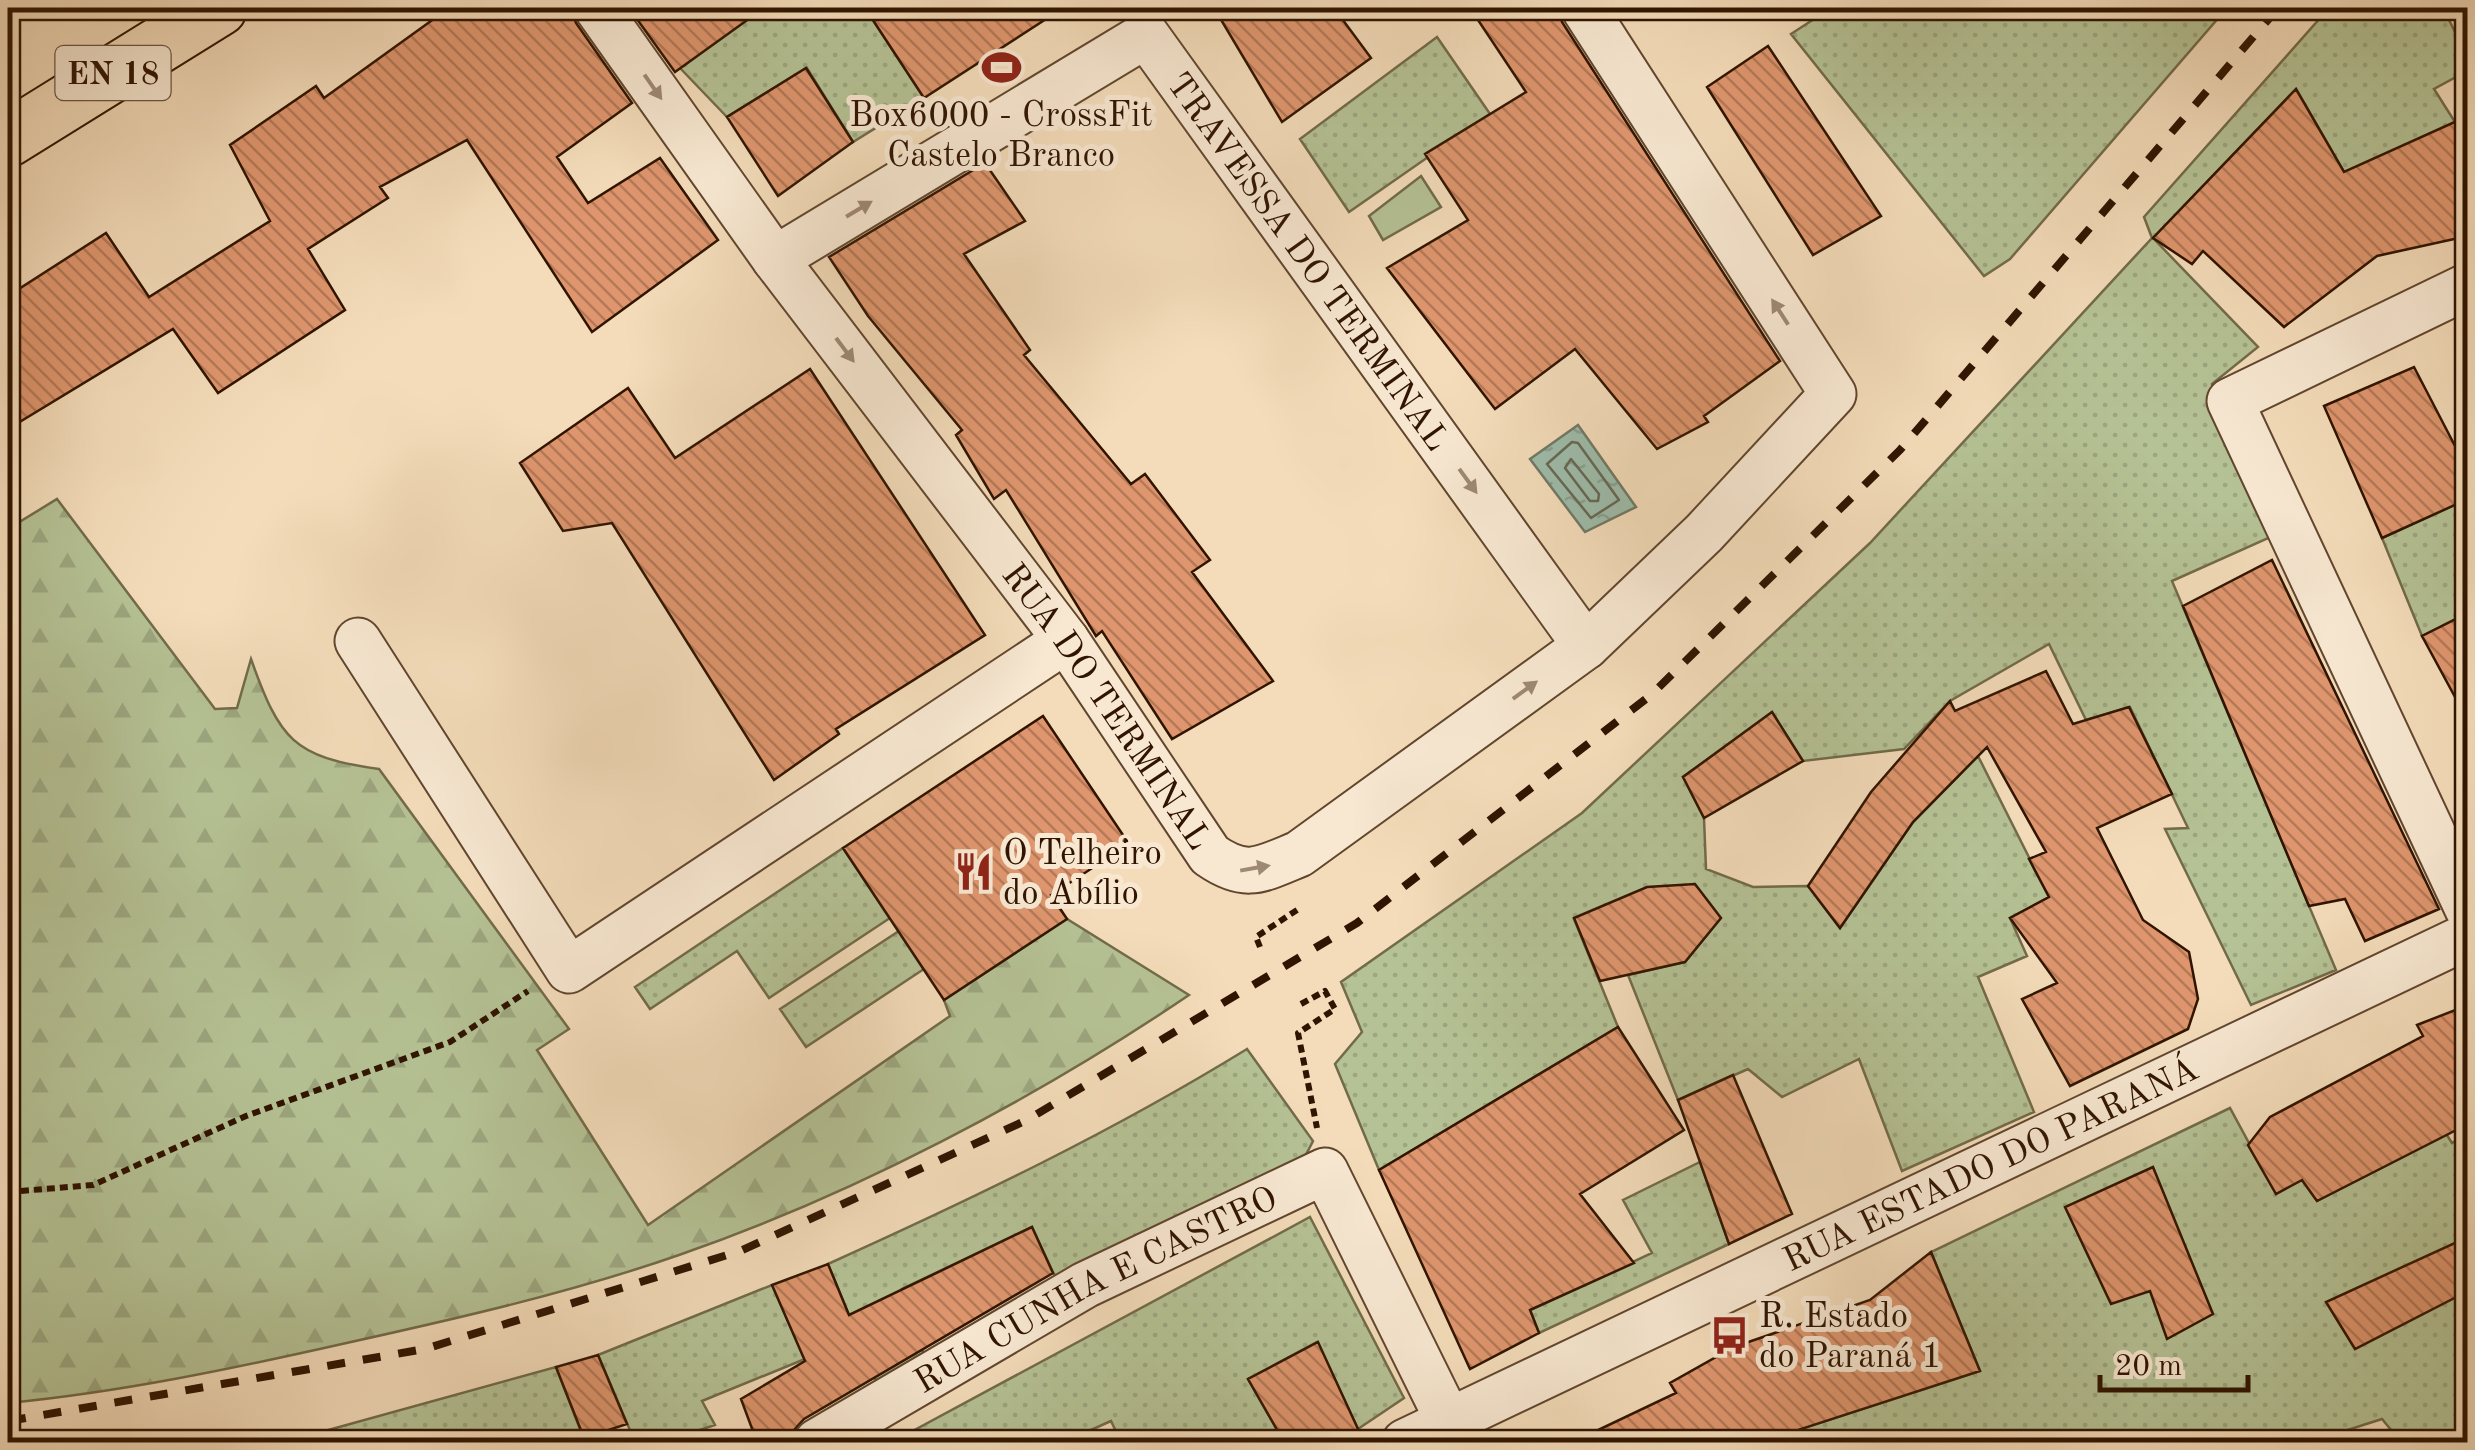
<svg xmlns="http://www.w3.org/2000/svg" width="2475" height="1450" font-family="'Old Standard TT',serif">
<style>
.grass{fill:url(#grass-dots);stroke:#726b4a;stroke-width:2.5}
.forest{fill:url(#forest-firs);stroke:#726b4a;stroke-width:2.5}
.green{fill:#b5c295;stroke:#726b4a;stroke-width:2.5}
.water{fill:url(#water-ripples);stroke:#717966;stroke-width:2.5}
.lines{fill:none;stroke-linecap:round;stroke-linejoin:round}
.shore{stroke:#666855;stroke-width:2.5}
.building{fill:url(#building-back-hatch);stroke:#301400;stroke-width:2.5}
.street-casing{stroke:#61462e;stroke-width:49}
.primary-casing{stroke:#301400;stroke-width:59}
.path{stroke:#301400;stroke-width:6;stroke-dasharray:8 5;stroke-linecap:butt}
.street{stroke:#f8e8d2;stroke-width:45}
.primary{stroke:#f4dcba;stroke-width:55}
.rail{stroke:#301400;stroke-width:8;stroke-dasharray:18 18;stroke-linecap:butt}
.oneway{fill:#9e8974}
.labels{text-anchor:middle;stroke-width:10;stroke-linejoin:round;paint-order:stroke}
.shield{fill:#f8e8d2;stroke:#6c543f;stroke-width:2.5}
.shield-label{font-size:32px;font-weight:bold;fill:#301400}
.poi-label{font-size:35px;fill:#301400;stroke:#f8e8d2;text-anchor:start}
.street-label{font-size:35px;fill:#301400;stroke:#f8e8d2}
</style>
<defs>
<pattern id="grass-dots" width="8" height="8" patternUnits="userSpaceOnUse" patternTransform="scale(2.5)"><rect width="8" height="8" fill="#b5c295"/><path d="M2 2h.1M6 6h.1" fill="none" stroke="#9ca67f" stroke-width="1.8" stroke-linecap="round"/></pattern>
<pattern id="forest-firs" width="22" height="20" patternUnits="userSpaceOnUse" patternTransform="scale(2.5)"><rect width="22" height="20" fill="#b5c295"/><path d="M5 1l3.5 6h-7zM16 11l3.5 6h-7z" fill="#9ca67f"/></pattern>
<pattern id="water-ripples" width="26" height="14" patternUnits="userSpaceOnUse" patternTransform="scale(2.5)"><rect width="26" height="14" fill="#9dbcaa"/><path d="M2 4q2-2 4 0t4 0M15 11q2-2 4 0t4 0" fill="none" stroke="#88a190"/></pattern>
<pattern id="building-back-hatch" width="6" height="6" patternUnits="userSpaceOnUse" patternTransform="scale(2.5)"><rect width="6" height="6" fill="#df966e"/><path d="M-1 5l2 2M0 0l6 6M5-1l2 2" fill="none" stroke="#b57958"/></pattern>
</defs>
<rect width="100%" height="100%" fill="#f4dcba"/>
<filter id="stains"><feTurbulence type="fractalNoise" baseFrequency=".002" numOctaves="4"/><feColorMatrix values="0 0 0 0 .2 0 0 0 0 .09 0 0 0 0 .02 0 0 0 .5 -.17"/></filter>
<radialGradient id="worn" r=".72"><stop offset=".6" stop-color="#630" stop-opacity="0"/><stop offset="1" stop-color="#630" stop-opacity=".3"/></radialGradient>
<path class="grass" d="M733,8H865L924,98L853,142L807,68L727,117L680,68L743,22Z
M1831,8H2227L2010,259L1984,276L1791,34Z
M2329,8H2443L2467,56V71L2434,89L2467,141L2344,172L2296,89L2153,238L2258,347L2212,384L2221,427L2273,536L2172,581L2336,970L2251,1005L2165,829L2188,828L2130,707L2086,720L2049,644L1950,701L1904,749L1803,761L1772,712L1683,777L1704,818L1706,869L1753,887L1808,886L1840,928L1913,822L1978,756L2049,897L2010,918L2027,956L1978,977L2034,1112L1902,1171L1859,1059L1782,1097L1748,1069L1678,1100L1628,975L1685,962L1720,919L1694,884L1574,919L1618,1027L1379,1170L1335,1064L1362,1032L1341,982L1582,813L1870,543L2152,238L2144,217Z
M1437,37L1490,114L1349,212L1300,139Z
M2467,499V613L2422,636L2382,538Z
M843,848L890,918L769,998L737,951L650,1009L635,987Z
M899,931L924,969L806,1047L780,1009Z
M1247,1049L1313,1141L1297,1172L1058,1283L1032,1227L902,1289L928,1367L881,1393L828,1264C972,1199 1112,1132 1247,1049Z
M2418,1090L2452,1143L2467,1134V1430L2436,1442H2401L2382,1419L2310,1442H1761L1980,1371L1931,1252L2230,1108L2276,1193L2302,1180L2317,1201L2418,1149Z
M1700,1162L1729,1244L1539,1333L1530,1310L1652,1253L1623,1200Z
M1310,1217L1404,1398L1358,1429L1317,1342L1248,1379L1284,1442H1121L1111,1421L1064,1442L896,1440Z
M772,1285L805,1359L702,1401L715,1425L663,1442H635L598,1355Z
M556,1367L585,1442H259L303,1437Z"/>
<path class="forest" d="M57,499L215,709L237,708L251,659C280,740 293,757 379,769L569,1029L537,1050L648,1225L950,1016L944,1000L1067,919L1189,995C1037,1098 853,1195 679,1255C570,1293 455,1319 342,1344C231,1369 121,1392 8,1403V529Z"/>
<path class="green" d="M1421,176L1441,207L1383,240L1369,216Z"/>
<path class="water" d="M1578,425L1636,507L1585,532L1530,459Z"/>
<g class="lines">
<path class="shore" d="M1572,442L1578,443L1619,500L1591,518L1547,464Z
M1571,459L1599,494L1598,501H1590L1565,468Z"/>
</g>
<path class="building" d="M449,8H571L576,23L632,103L557,157L588,203L660,158L718,240L592,332L467,140L380,187L388,198L308,249L345,310L218,393L173,329L8,429V296L106,233L149,297L270,221L230,145L316,86L324,98Z
M629,8H764L675,72Z
M865,8H1063L924,98Z
M1214,8H1334L1371,58L1282,122Z
M1470,8H1558L1562,22L1780,361L1704,416L1708,422L1657,449L1575,349L1495,409L1387,268L1468,220L1425,154L1526,92Z
M1768,46L1881,216L1813,255L1707,87Z
M806,68L853,142L778,196L727,117Z
M2296,89L2344,172L2468,116V236L2377,256L2284,327L2203,251L2192,264L2153,238Z
M985,163L1025,221L964,254L1030,350L1024,355L1131,484L1145,474L1210,560L1192,572L1273,681L1172,739L1102,631L1096,636L1006,490L994,499L956,435L962,430L868,316L829,257Z
M2414,367L2468,471V499L2382,538L2324,406Z
M810,369L985,635L836,729L839,734L774,780L612,523L563,531L520,463L628,388L675,458Z
M2272,560L2439,909L2365,941L2345,899L2309,906L2183,606Z
M2468,613V721L2422,636Z
M2046,671L2073,724L2129,707L2172,794L2097,828L2143,920L2189,952L2198,999L2188,1029L2070,1086L2022,999L2057,983L2010,918L2049,897L2029,859L2046,852L1987,747L1913,822L1840,928L1808,886L1871,792L1950,701L1955,711Z
M1772,712L1803,761L1704,818L1683,777Z
M1043,716L1129,844L1051,895L1067,919L944,1000L843,848Z
M1695,884L1721,918L1685,962L1600,981L1574,918L1647,887Z
M2468,1005V1124L2317,1201L2302,1180L2276,1194L2248,1145L2270,1117L2423,1036L2417,1025Z
M1618,1027L1684,1130L1580,1194L1634,1263L1530,1310L1539,1333L1470,1369L1379,1170Z
M1733,1075L1792,1214L1729,1244L1678,1100Z
M2153,1167L2213,1314L2167,1339L2150,1291L2111,1304L2065,1207Z
M1032,1227L1053,1273L804,1419L794,1430L791,1442H757L741,1399L805,1361L772,1285L828,1264L849,1315Z
M2468,1237V1291L2355,1349L2326,1302Z
M1931,1252L1980,1371L1761,1442H1573L1676,1393L1670,1383L1734,1347L1870,1300Z
M1318,1342L1358,1429L1323,1442H1284L1248,1379Z
M598,1355L627,1424L584,1438L556,1367Z"/>
<g class="lines">
<defs>
<g id="street">
<path id="s1" d="M597,8L775,259L1066,640L1210,855C1246,880 1260,870 1299,854L1586,646L1704,533L1833,394L1584,8"/>
<path id="s2" d="M775,259L1146,35L1586,646"/>
<path d="M2468,286L2230,401L2468,909"/>
<path d="M358,641L569,970L1066,640"/>
<path id="s3" d="M817,1442L1085,1285L1325,1171L1459,1442"/>
<path id="s4" d="M1405,1442L2468,936"/>
</g>
<path id="primary" d="M8,139L219,8"/>
</defs>
<use href="#street" class="street-casing"/>
<use href="#primary" class="primary-casing"/>
<path class="path" d="M1260,947L1256,937L1300,908
M1301,1004L1325,991L1335,1009L1298,1033L1317,1128
M8,1192L93,1185L246,1116L450,1042L528,991"/>
<use href="#street" class="street"/>
<use href="#primary" class="primary"/>
<path class="rail" d="M8,1421L425,1349L740,1251L1027,1120L1357,923L1651,695L1900,450L2278,8"/>
</g>
<defs><path id="oneway-solid" d="M-6-.8H1V-3.2L6.5 0L1 3.2V.8H-6Z" transform="scale(2.5)"/></defs>
<g class="oneway">
<use href="#oneway-solid" transform="translate(653 87) rotate(55)"/>
<use href="#oneway-solid" transform="translate(859 209) rotate(-31)"/>
<use href="#oneway-solid" transform="translate(1780 312) rotate(-123)"/>
<use href="#oneway-solid" transform="translate(845 350) rotate(53)"/>
<use href="#oneway-solid" transform="translate(1468 481) rotate(54)"/>
<use href="#oneway-solid" transform="translate(1525 690) rotate(-36)"/>
<use href="#oneway-solid" transform="translate(1255 868) rotate(-10)"/>
</g>
<defs>
<symbol id="stadium-bare" viewBox="-9 -9 18 18"><path d="M0-5a6.5 5 0 1 0 0 10a6.5 5 0 1 0 0-10ZM-3.5-1.8h7v3.6h-7Z" fill="#8f2418" stroke="#f8e8d2" stroke-width="2.5" paint-order="stroke"/></symbol>
<symbol id="restaurant-bare" viewBox="-9 -9 18 18"><path d="M-5-6h1v4h1v-4h1v4h1v-4h1v5L-1.5 .5V6h-2V.5L-5-1ZM5-6V6H3V1.5H1.5Q1.5-4 5-6Z" fill="#8f2418" stroke="#f8e8d2" stroke-width="2.5" paint-order="stroke"/></symbol>
<symbol id="bus-bare" viewBox="-9 -9 18 18"><path d="M-5-6H5V4H4V6H2V4H-2V6H-4V4H-5ZM-3.5-4V0h7V-4ZM-3.5 1.2v1.5H-2V1.2ZM2 1.2v1.5H3.5V1.2Z" fill="#8f2418" stroke="#f8e8d2" stroke-width="2.5" paint-order="stroke"/></symbol>
</defs>
<g fill-rule="evenodd">
<use href="#stadium-bare" x="974" y="40" width="55" height="55"/>
<use href="#restaurant-bare" x="946" y="844" width="55" height="55"/>
<use href="#bus-bare" x="1702" y="1308" width="55" height="55"/>
</g>
<g class="labels">
<rect class="shield" x="55.5" y="46" width="115" height="54" rx="8"/>
<g class="shield-label">
<text x="113" y="84">EN 18</text>
</g>
<g class="poi-label">
<text x="1001" y="126" text-anchor="middle">Box6000 - CrossFit<tspan x="1001" dy="40">Castelo Branco</tspan></text>
<text x="1003" y="864">O Telheiro<tspan x="1003" dy="40">do Abílio</tspan></text>
<text x="1759" y="1327">R. Estado<tspan x="1759" dy="40">do Paraná 1</tspan></text>
</g>
<g class="street-label">
<text dy="12" stroke="none"><textPath href="#s2" startOffset="712">TRAVESSA DO TERMINAL</textPath></text>
<text dy="12" stroke="none"><textPath href="#s1" startOffset="865">RUA DO TERMINAL</textPath></text>
<text dy="12" stroke="none"><textPath href="#s4" startOffset="648">RUA ESTADO DO PARANÁ</textPath></text>
<text dy="12" stroke="none"><textPath href="#s3" startOffset="318">RUA CUNHA E CASTRO</textPath></text>
</g>
</g>
<rect width="2475" height="1450" fill="none" stroke="#f4dcba" stroke-width="40"/>
<rect x="10" y="10" width="2455" height="1430" fill="none" stroke="#301400" stroke-width="5"/>
<rect x="20" y="20" width="2435" height="1410" fill="none" stroke="#301400" stroke-width="2.5"/>
<path d="M2100 1375v15h148v-15" fill="none" stroke="#301400" stroke-width="5"/>
<text x="2115" y="1375" font-size="30" fill="#301400" stroke="#f8e8d2" stroke-width="8" paint-order="stroke">20 m</text>
<rect width="100%" height="100%" filter="url(#stains)"/>
<rect width="100%" height="100%" fill="url(#worn)"/>
</svg>
